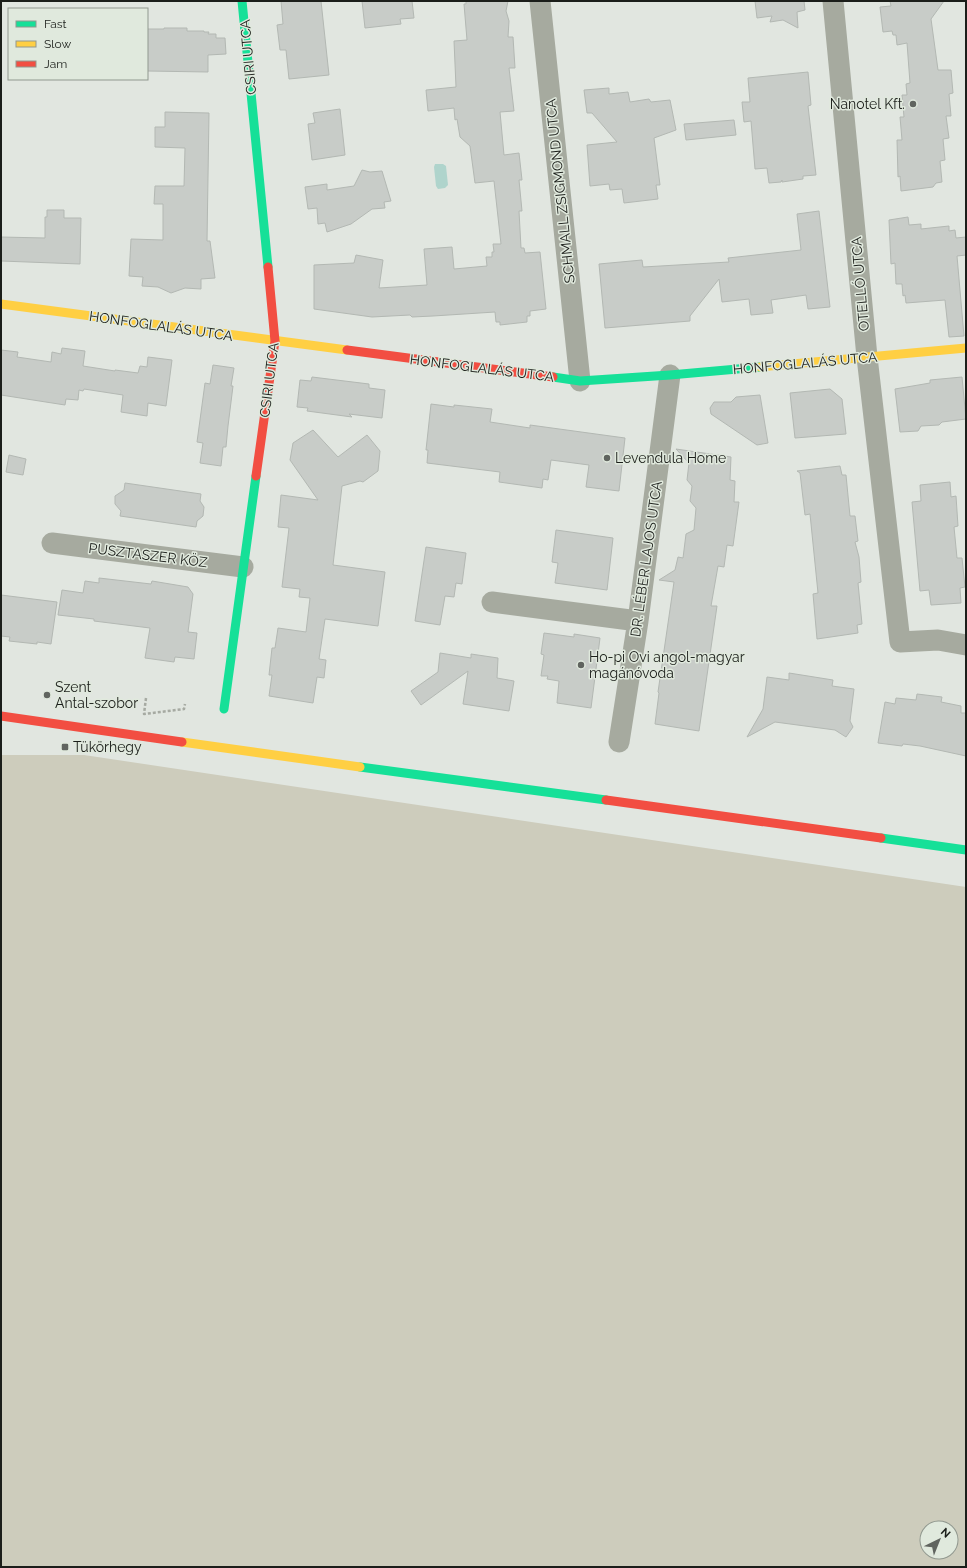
<svg xmlns="http://www.w3.org/2000/svg" width="967" height="1568" font-family="Raleway,sans-serif">
<style>
.green{fill:#cdccbc;fill-rule:evenodd}
.water{fill:#afd4cc}
.building{fill:#c8ccc8;stroke:#b3b8b3}
.lines{fill:none;stroke-linecap:round;stroke-linejoin:round}
.path{stroke:#a6aaa2;stroke-width:2.5;stroke-dasharray:3 2;stroke-linecap:butt}
.street{stroke:#a6aa9f;stroke-width:21}
.fast{stroke:#16e098;stroke-width:9}
.slow{stroke:#ffcf43;stroke-width:9}
.jam{stroke:#f24e42;stroke-width:9}
.poi-dot{fill:#60645f;stroke:#e0e9dd;stroke-width:1.5}
.labels{text-anchor:middle;stroke-width:3;stroke-linejoin:round;paint-order:stroke}
.street-label{font-size:14px;fill:#1b1e1a;stroke:#e0e9dd}
.poi-label{font-size:14px;fill:#1b1e1a;stroke:#e0e9dd;text-anchor:start}
</style>
<rect width="100%" height="100%" fill="#e1e6e0"/>
<path class="green" d="M1,755H84L966,887V1567H1ZM927,1528H951V1552H927Z"/>
<path class="water" d="M435,164H443L446,166L448,185L445,188L438,189L436,186L434,167Z"/>
<path class="building" d="M281,1H321L329,75L289,79L286,50H280L277,25L283,24Z
M362,1H412L414,18L400,19L401,24L365,28Z
M466,1H508L506,11L509,21L508,37H513L515,68H509L514,111L500,112L504,155L519,153L522,180H519L522,211H519L521,248H524L525,253L540,252L546,309L530,311V316H527V322L500,325V322H496L495,312L433,316L412,317L410,315L372,317L314,309V265L354,263L356,255L383,260L379,288L427,285L424,249L452,247L454,269L487,266L486,257H492V252H494L493,244H501L494,181L475,183L470,146L460,137L457,119L455,120L454,108L428,111L426,90L456,87L454,41L467,40L464,4H466Z
M755,1H804L805,10L797,12L798,28L783,20L770,22L772,16L757,18Z
M890,1H944L931,19L938,70H951L953,93L949,94L951,116H946L949,138L943,139L945,160L940,161L942,182L936,183L933,187L901,191L900,176L898,177L897,140H902L900,117H904L902,95H907L906,84L910,83L907,43L897,45L896,35H893L892,31L883,32L880,7L891,6Z
M164,28H187V31H204V32H209L208,34H216V38H225L226,54L208,55V72L147,71V29H164Z
M808,72L811,105L808,106L816,175L803,176V179L782,182V180L781,182L769,183L767,168L755,169L751,121L744,122L742,102H750L748,78Z
M609,88V94L628,92L630,102L649,99L651,102L670,100L676,130L654,138L660,185H656L658,199L624,203L622,189L610,190L609,184L590,186L587,145L617,142L592,113H587L584,90Z
M340,109L345,155L312,160L308,124L315,123L313,113Z
M165,112L209,113L207,241H210L215,278L201,279V289L185,288L171,293L158,287L142,286L143,277L129,276L131,239L163,240V204H154L155,186H184L185,148L155,147V127H165Z
M734,120L736,135L686,140L684,124Z
M362,170L370,172L382,171L391,201L384,202L385,208L372,209L351,224L327,232L325,223L318,224L317,208L308,209L305,187L327,184V190L354,186Z
M47,210H64V218H81L80,264L1,261V237L45,238V217H47Z
M819,211L830,307L808,309L806,295L771,300L773,313L751,315L749,299L722,302L719,279L690,316V321L605,328L599,264L642,260L643,267L729,262L728,258L801,250L797,214Z
M908,217L909,225L921,224V229L949,226V231L955,230L956,238L966,237V255L957,256L964,336L949,337L945,300L906,303L905,295L903,296L902,284H896L895,263L891,264L889,220Z
M62,348L85,351L83,366L115,371V370L138,373L140,366L147,367L148,357L172,360L166,406L148,403L147,416L121,412L123,395L84,389L83,391L79,390L78,400L66,399L65,405L1,395V350L18,352L17,357L51,362L52,352L61,354Z
M213,365L234,368L231,386H233L228,426L226,447H223L221,466L200,463L203,443L197,442L205,383L210,384Z
M312,377L369,384V388L385,390L382,418L349,414L352,417L307,411L308,408L297,407L300,380L311,381Z
M962,377L966,419L942,422L939,425L921,426L918,431L900,432L895,389L930,383V380Z
M830,389L842,399L846,434L795,438L790,393Z
M760,395L768,443L757,445L711,414L710,408L714,402H731L736,397Z
M431,404L454,407V405L492,409L490,422L530,428V425L625,438L619,491L586,487L589,465L551,460L548,480L543,479L542,488L499,482L500,472L427,463L428,450H426Z
M313,430L338,457L367,435L380,451L378,471L363,482L360,481L342,486L333,565L385,572L378,626L325,619L319,659L326,660L324,678L317,677L313,703L269,696L272,675H269L272,648H275L278,628L306,632L310,598L299,597L300,589L282,587L289,528L278,527L281,495L318,500L290,460L293,443Z
M676,449L731,457L730,480L735,481L734,502H739L733,546L727,545L724,567L718,566L711,606H717L699,731L655,724L659,693L658,692L674,582L659,580L675,570L678,557L683,558L686,534L694,530L696,508L690,501L692,486L687,480L689,463Z
M9,455L26,459L23,475L6,472Z
M840,466L842,475H846L850,516H855L858,541L855,542L859,557L861,582L858,583L862,624L857,625L858,633L817,639L813,594L818,593L810,514L805,515L800,473L797,471Z
M950,482L951,497L956,496L958,526L954,527L957,558H962L965,587L960,588L961,603L931,605L929,590L920,591L912,502L921,501L920,485Z
M125,483L201,494L200,501L204,507L203,516L197,521L196,527L120,516L121,511L115,504V496L124,490Z
M556,530L613,538L607,590L555,583L558,563L552,562Z
M426,547L466,553L462,584L456,583L454,597L445,596L440,625L415,621Z
M99,578L151,584L152,581L188,587L193,594L188,632L197,633L194,659L175,657L174,662L145,658L150,628L94,621V619L58,615L62,590L83,593L85,581L99,583Z
M1,595L57,602L51,644L37,642V644L9,641L10,637L1,636Z
M544,633L574,637V634L600,638L591,708L557,703L559,681L547,679L548,676H541L544,655L541,654Z
M440,653L471,658V654L498,658L497,678L514,681L509,711L463,704L468,671L421,705L411,691L438,672Z
M789,673L833,680L832,686L854,689L850,721L853,727L846,737L835,730L775,722L747,737L763,709L767,677L789,680Z
M917,694L942,697L941,702L961,706V713H966V756L920,746L903,744L902,746L878,743L885,702L895,704L896,698L916,700Z"/>
<g class="lines">
<path class="path" d="M146,698L144,714L184,709L185,704"/>
<path class="street" d="M540,1L580,381
M833,1L867,357L900,642L938,640L966,645
M52,543L243,567
M492,602L638,621
M619,742L638,621L670,375"/>
<path class="fast" d="M242,1L268,267
M553,377L580,381L670,375L760,367
M224,709L256,476
M360,767L606,800
M881,838L966,850"/>
<path class="slow" d="M1,304L347,350
M760,367L966,348
M182,742L360,767"/>
<path class="jam" d="M347,350L553,377
M256,476L275,341L268,267
M1,716L182,742
M606,800L881,838"/>
</g>
<g class="poi-dot">
<circle cx="913" cy="104" r="4"/>
<circle cx="607" cy="458" r="4"/>
<circle cx="581" cy="665" r="4"/>
<circle cx="47" cy="695" r="4"/>
<rect x="61" y="743" width="8" height="8" rx="2"/>
</g>
<g class="labels">
<g class="street-label">
<text transform="translate(248 57) rotate(-95)" y="5">CSIRI UTCA</text>
<text transform="translate(560 191) rotate(-96)" y="5">SCHMALL ZSIGMOND UTCA</text>
<text transform="translate(860 284) rotate(-95)" y="5">OTELLÓ UTCA</text>
<text transform="translate(161 326) rotate(8)" y="5">HONFOGLALÁS UTCA</text>
<text transform="translate(805 363) rotate(-5)" y="5">HONFOGLALÁS UTCA</text>
<text transform="translate(482 368) rotate(7)" y="5">HONFOGLALÁS UTCA</text>
<text transform="translate(269 380) rotate(-83)" y="5">CSIRI UTCA</text>
<text transform="translate(148 555) rotate(7)" y="5">PUSZTASZER KÖZ</text>
<text transform="translate(646 559) rotate(-82)" y="5">DR. LÉBER LAJOS UTCA</text>
</g>
<g class="poi-label">
<text x="905" y="109" text-anchor="end">Nanotel Kft.</text>
<text x="615" y="463">Levendula Home</text>
<text x="589" y="662">Ho-pi Ovi angol-magyar<tspan x="589" dy="16">magánóvoda</tspan></text>
<text x="55" y="692">Szent<tspan x="55" dy="16">Antal-szobor</tspan></text>
<text x="73" y="752">Tükörhegy</text>
</g>
</g>
<rect width="967" height="1568" fill="none" stroke="#1b1e1a" stroke-width="4"/>
<rect x="8" y="8" width="140" height="72" fill="#e0e9dd" stroke="#91988f"/>
<rect x="16" y="21" width="20" height="6" fill="#16e098" stroke="#91988f"/>
<text x="44" y="28" font-size="12" fill="#1b1e1a">Fast</text>
<rect x="16" y="41" width="20" height="6" fill="#ffcf43" stroke="#91988f"/>
<text x="44" y="48" font-size="12" fill="#1b1e1a">Slow</text>
<rect x="16" y="61" width="20" height="6" fill="#f24e42" stroke="#91988f"/>
<text x="44" y="68" font-size="12" fill="#1b1e1a">Jam</text>
<g transform="translate(939 1540) rotate(43)"><circle r="19" fill="#e0e9dd" stroke="#91988f"/>
<path d="M0-3L7 15L0 10L-7 15Z" fill="#60645f"/>
<text y="-6" font-size="11" font-weight="bold" text-anchor="middle" fill="#1b1e1a">N</text>
</g>
</svg>
